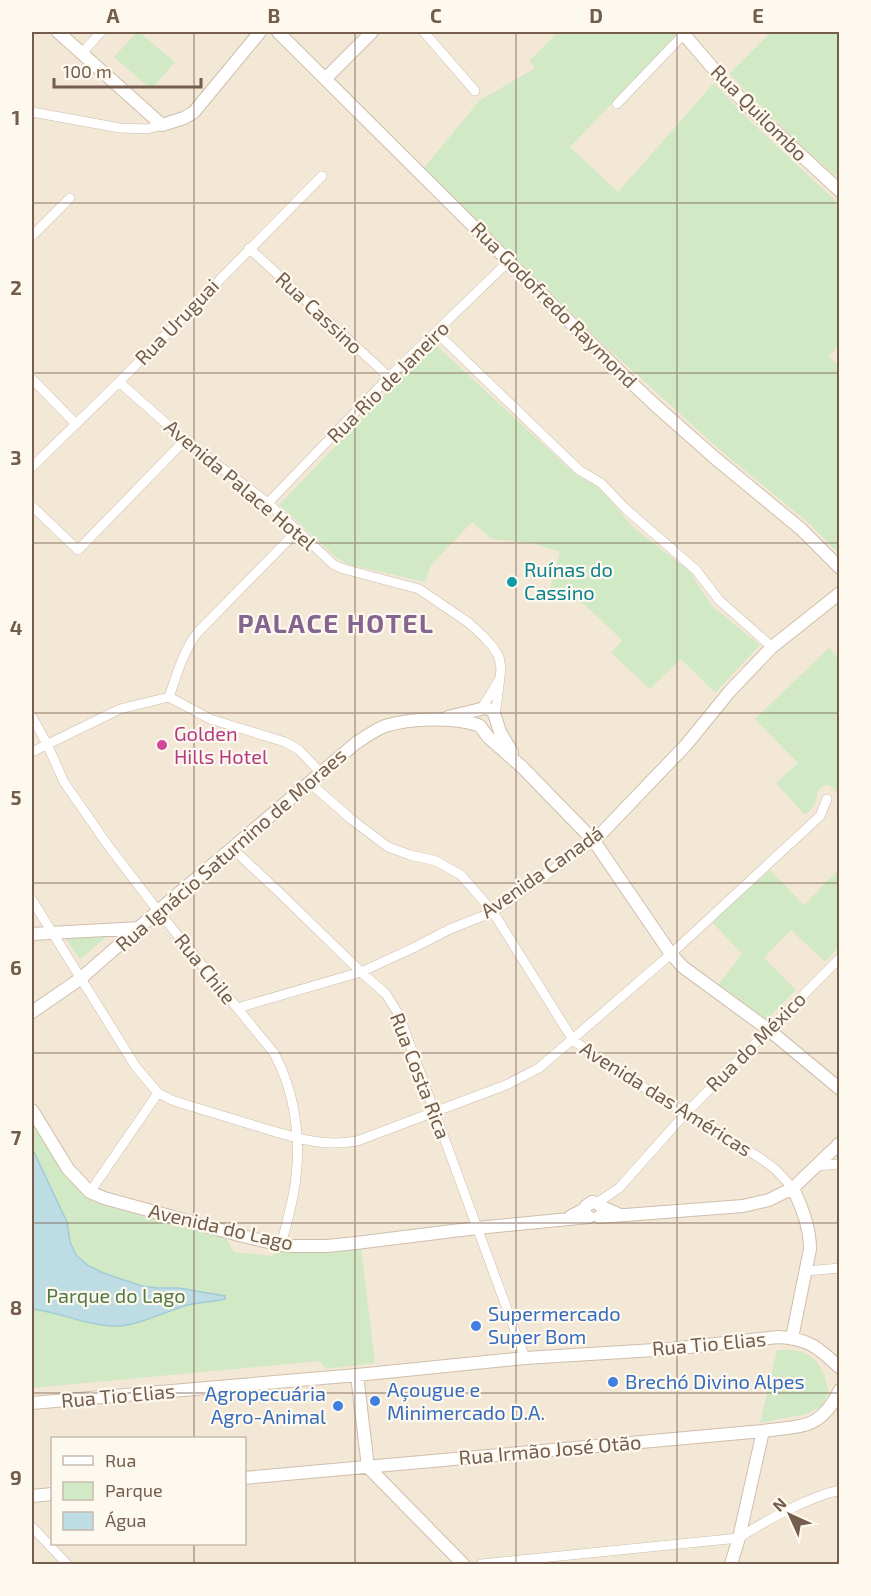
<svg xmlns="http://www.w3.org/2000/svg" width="871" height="1596" font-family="'Exo 2',sans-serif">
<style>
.residential{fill:#f3e7d6;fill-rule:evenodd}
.green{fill:#d2e9c6}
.water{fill:#bddce4;stroke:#a3cbd6;stroke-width:1.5}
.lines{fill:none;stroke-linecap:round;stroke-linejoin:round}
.street-casing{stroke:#cdbdae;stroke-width:10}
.secondary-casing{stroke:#d0beac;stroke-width:14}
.street{stroke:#fff;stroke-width:9}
.secondary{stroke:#fff;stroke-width:12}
.grid{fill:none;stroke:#745d4d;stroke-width:1.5;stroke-opacity:0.55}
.culture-dot{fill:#0f9aa8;stroke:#fef9ee;stroke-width:2}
.hotel-dot{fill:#d1479c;stroke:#fef9ee;stroke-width:2}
.shop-dot{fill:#3f7fe0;stroke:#fef9ee;stroke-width:2}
.labels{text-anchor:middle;stroke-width:4.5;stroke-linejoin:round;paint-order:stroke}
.street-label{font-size:20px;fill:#745d4d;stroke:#fef9ee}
.culture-label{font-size:20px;fill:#0d838f;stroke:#fef9ee;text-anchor:start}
.hotel-label{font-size:20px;fill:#b23c85;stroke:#fef9ee;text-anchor:start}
.park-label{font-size:20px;fill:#527945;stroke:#fef9ee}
.shop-label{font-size:20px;fill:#366cbe;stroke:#fef9ee;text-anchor:start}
.district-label{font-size:26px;font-weight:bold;letter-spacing:1.5px;fill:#846590;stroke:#fef9ee}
.neatline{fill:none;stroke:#745d4d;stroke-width:2}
.grid-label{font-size:20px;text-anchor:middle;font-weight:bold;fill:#745d4d}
</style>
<rect width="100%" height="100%" fill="#fbf5e8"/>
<path class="residential" d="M32,32H771L729,74L840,179L839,1564H32ZM52,1438H244V1544H52Z"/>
<path class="green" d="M137,32H139L175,62L151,89L114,57Z
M558,32H672L676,37L570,147L618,192L714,83L751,122L839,204V345L829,357L839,366V554L811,525L719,449L605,346L424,168L479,101L535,68L529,61Z
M771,32H839V179L793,138L729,74Z
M435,344L576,475L599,488L633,527L690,572L712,606L760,645L715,693L681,659L650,689L611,653L622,640L584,604L549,593L560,552L531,543L492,539L472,522L431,565L425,582L347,564L337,558L279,505L390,389Z
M829,648L839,659V814L836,810C839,798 840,792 828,785C814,788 819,794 815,804C814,808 808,812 805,815L776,783L798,763L755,719Z
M839,869V947L825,962L791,930L764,958L796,990L766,1020L719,984L742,954L712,922L770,870L804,905Z
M114,930L81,959L79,958L63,935Z
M32,1121L76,1188L93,1202L113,1208L226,1238L234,1252L272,1256L279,1250L361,1247L375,1363L326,1369L320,1361L32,1388Z
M777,1350C785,1350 795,1350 802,1352C820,1358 825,1375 829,1392L822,1406L807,1414L760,1423Z"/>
<path class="water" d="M32,1148L67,1222L70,1242L76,1255L87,1265L103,1273L142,1286L157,1288H179L225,1296V1299C212,1302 200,1302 188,1305C165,1311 137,1327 113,1326C85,1325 59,1312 32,1309Z"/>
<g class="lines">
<defs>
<path id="street" d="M424,32L475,91
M82,53L101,32
M617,104L684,34
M32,112L120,128L147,129L162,125
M32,236L70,198
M249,248L389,377
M437,333L579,470L601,483L626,509L696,570L719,600L772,647
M32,379L76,424
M119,382L185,440L268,503L334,565L344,569L419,589L469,623L483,636L493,647L499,657L501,669L495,716
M32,467L119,382L322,176
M268,503L389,377L508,262
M32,506L78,550L185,440
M169,697C177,674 183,651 198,632L298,530
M169,697L210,719L285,742L299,750L321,773
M482,708L499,680
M32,717L47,744L64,782L107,844L158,911L274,1053C294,1090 301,1135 296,1176C294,1199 287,1222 281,1245
M32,752L120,709L169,697
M310,783L351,819L388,847L410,855L436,861L461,875L493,912L573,1040L607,1065L763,1160L775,1169L793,1188
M232,848L282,895L361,972L386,994L399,1015L525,1358
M32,900L136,1067L158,1093L174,1101C201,1109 229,1118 256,1126C291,1136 320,1148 357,1141L506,1085L539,1068L671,954L820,816L827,799
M237,1008L361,972L413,948L450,929L493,912L594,841
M816,1166L840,1164
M90,1192L158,1093
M597,1203L619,1188L685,1114L840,958
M806,1271L840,1268
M32,1527L67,1564
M481,1564L739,1538C766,1520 809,1497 840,1490"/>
<path id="secondary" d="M58,32L162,125L184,118L194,112L260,32
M278,32L619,371L655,405L715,458L801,529L840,568
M682,32L723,80L750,108L840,191
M326,78L372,32
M448,717L485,708L492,710L495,716L500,732L512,752
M480,726L488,737L522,767L594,841L671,954L683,967L769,1030L840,1089
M594,841L686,745L730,691L772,647L840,593
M32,934L140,928
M32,1012L80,979L158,911L356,743C365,737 375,730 385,726C410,718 453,717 478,725
M32,1110L68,1169L90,1192L104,1198L239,1235L281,1245L294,1246H327L356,1243L477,1228L589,1217
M571,1216L585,1209L586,1206L592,1202L597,1203L602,1207L620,1215
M599,1217L743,1206L769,1200L793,1188L840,1143
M792,1338L810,1249C810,1227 802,1208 793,1188
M357,1375L368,1467
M32,1403L357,1375L525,1358L671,1349L778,1337C808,1338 819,1348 840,1368
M368,1467L463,1564
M244,1478L763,1431C803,1425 819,1431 840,1390
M32,1496L52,1494
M731,1564L739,1538L763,1431"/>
</defs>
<use href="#street" class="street-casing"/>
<use href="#secondary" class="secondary-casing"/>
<use href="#street" class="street"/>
<use href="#secondary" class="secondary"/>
</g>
<path class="grid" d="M194,32V1438M355,32V1564M516,32V1564M677,32V1564M32,203H840M32,373H840M32,543H840M32,713H840M32,883H840M32,1053H840M32,1223H840M32,1393H840M194,1544V1564"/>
<circle class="culture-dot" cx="512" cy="582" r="6"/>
<circle class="hotel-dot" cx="162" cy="745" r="6"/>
<g class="shop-dot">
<circle cx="476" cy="1326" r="6"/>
<circle cx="613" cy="1382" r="6"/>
<circle cx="375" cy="1401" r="6"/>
<circle cx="338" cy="1406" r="6"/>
</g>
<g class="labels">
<g class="street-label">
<text transform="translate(759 113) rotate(45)" y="7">Rua Quilombo</text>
<text transform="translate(554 305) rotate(45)" y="7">Rua Godofredo Raymond</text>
<text transform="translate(319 313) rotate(43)" y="7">Rua Cassino</text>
<text transform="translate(177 322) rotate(-46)" y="7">Rua Uruguai</text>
<text transform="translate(388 382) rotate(-45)" y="7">Rua Rio de Janeiro</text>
<text transform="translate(240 485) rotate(40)" y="7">Avenida Palace Hotel</text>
<text transform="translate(231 850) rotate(-41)" y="7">Rua Ignácio Saturnino de Moraes</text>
<text transform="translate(542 872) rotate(-35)" y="7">Avenida Canadá</text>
<text transform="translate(205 969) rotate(51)" y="7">Rua Chile</text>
<text transform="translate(756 1042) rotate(-45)" y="7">Rua do México</text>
<text transform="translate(420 1076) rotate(69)" y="7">Rua Costa Rica</text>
<text transform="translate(666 1099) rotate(32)" y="7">Avenida das Américas</text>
<text transform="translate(221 1227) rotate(13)" y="7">Avenida do Lago</text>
<text transform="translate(709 1344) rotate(-5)" y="7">Rua Tio Elias</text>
<text transform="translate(118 1396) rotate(-5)" y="7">Rua Tio Elias</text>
<text transform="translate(550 1450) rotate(-5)" y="7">Rua Irmão José Otão</text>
</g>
<g class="culture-label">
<text x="524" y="577">Ruínas do<tspan x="524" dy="23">Cassino</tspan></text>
</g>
<g class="hotel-label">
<text x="174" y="741">Golden<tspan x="174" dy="23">Hills Hotel</tspan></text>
</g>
<g class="park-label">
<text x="116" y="1303">Parque do Lago</text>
</g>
<g class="shop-label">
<text x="488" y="1321">Supermercado<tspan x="488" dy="23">Super Bom</tspan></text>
<text x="625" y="1389">Brechó Divino Alpes</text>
<text x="387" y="1397">Açougue e<tspan x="387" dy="23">Minimercado D.A.</tspan></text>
<text x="326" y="1401" text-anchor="end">Agropecuária<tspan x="326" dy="23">Agro-Animal</tspan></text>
</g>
<g class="district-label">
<text x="336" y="633">PALACE HOTEL</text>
</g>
</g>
<rect width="871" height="1596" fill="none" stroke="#fef9ee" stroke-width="66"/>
<rect x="51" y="1437" width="195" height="108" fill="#fef9ee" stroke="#c7bbae" stroke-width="1.5"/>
<rect x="63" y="1456" width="30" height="9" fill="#ffffff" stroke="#c7bbae" stroke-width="1.5"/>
<text x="105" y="1467" font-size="18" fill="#745d4d">Rua</text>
<rect x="63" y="1482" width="30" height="18" fill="#d2e9c6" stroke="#c7bbae" stroke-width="1.5"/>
<text x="105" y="1497" font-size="18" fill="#745d4d">Parque</text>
<rect x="63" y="1512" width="30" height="18" fill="#bddce4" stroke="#c7bbae" stroke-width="1.5"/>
<text x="105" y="1527" font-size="18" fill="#745d4d">Água</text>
<g transform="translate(790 1515) rotate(315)" stroke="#fef9ee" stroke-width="4.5" paint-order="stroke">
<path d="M0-4.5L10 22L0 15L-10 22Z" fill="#745d4d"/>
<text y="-9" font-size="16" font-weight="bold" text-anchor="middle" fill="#745d4d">N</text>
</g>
<path d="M54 78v9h147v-9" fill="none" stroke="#745d4d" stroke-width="3"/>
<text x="63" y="78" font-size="18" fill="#745d4d" stroke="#fef9ee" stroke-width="4.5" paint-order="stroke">100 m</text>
<rect x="33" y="33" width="805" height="1530" class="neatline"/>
<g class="grid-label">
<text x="113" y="23">A</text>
<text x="274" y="23">B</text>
<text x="436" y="23">C</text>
<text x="596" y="23">D</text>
<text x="758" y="23">E</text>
<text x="16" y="125">1</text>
<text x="16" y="295">2</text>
<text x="16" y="465">3</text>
<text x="16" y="635">4</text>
<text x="16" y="805">5</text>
<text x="16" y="975">6</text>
<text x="16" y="1145">7</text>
<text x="16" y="1315">8</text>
<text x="16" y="1485">9</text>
</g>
</svg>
